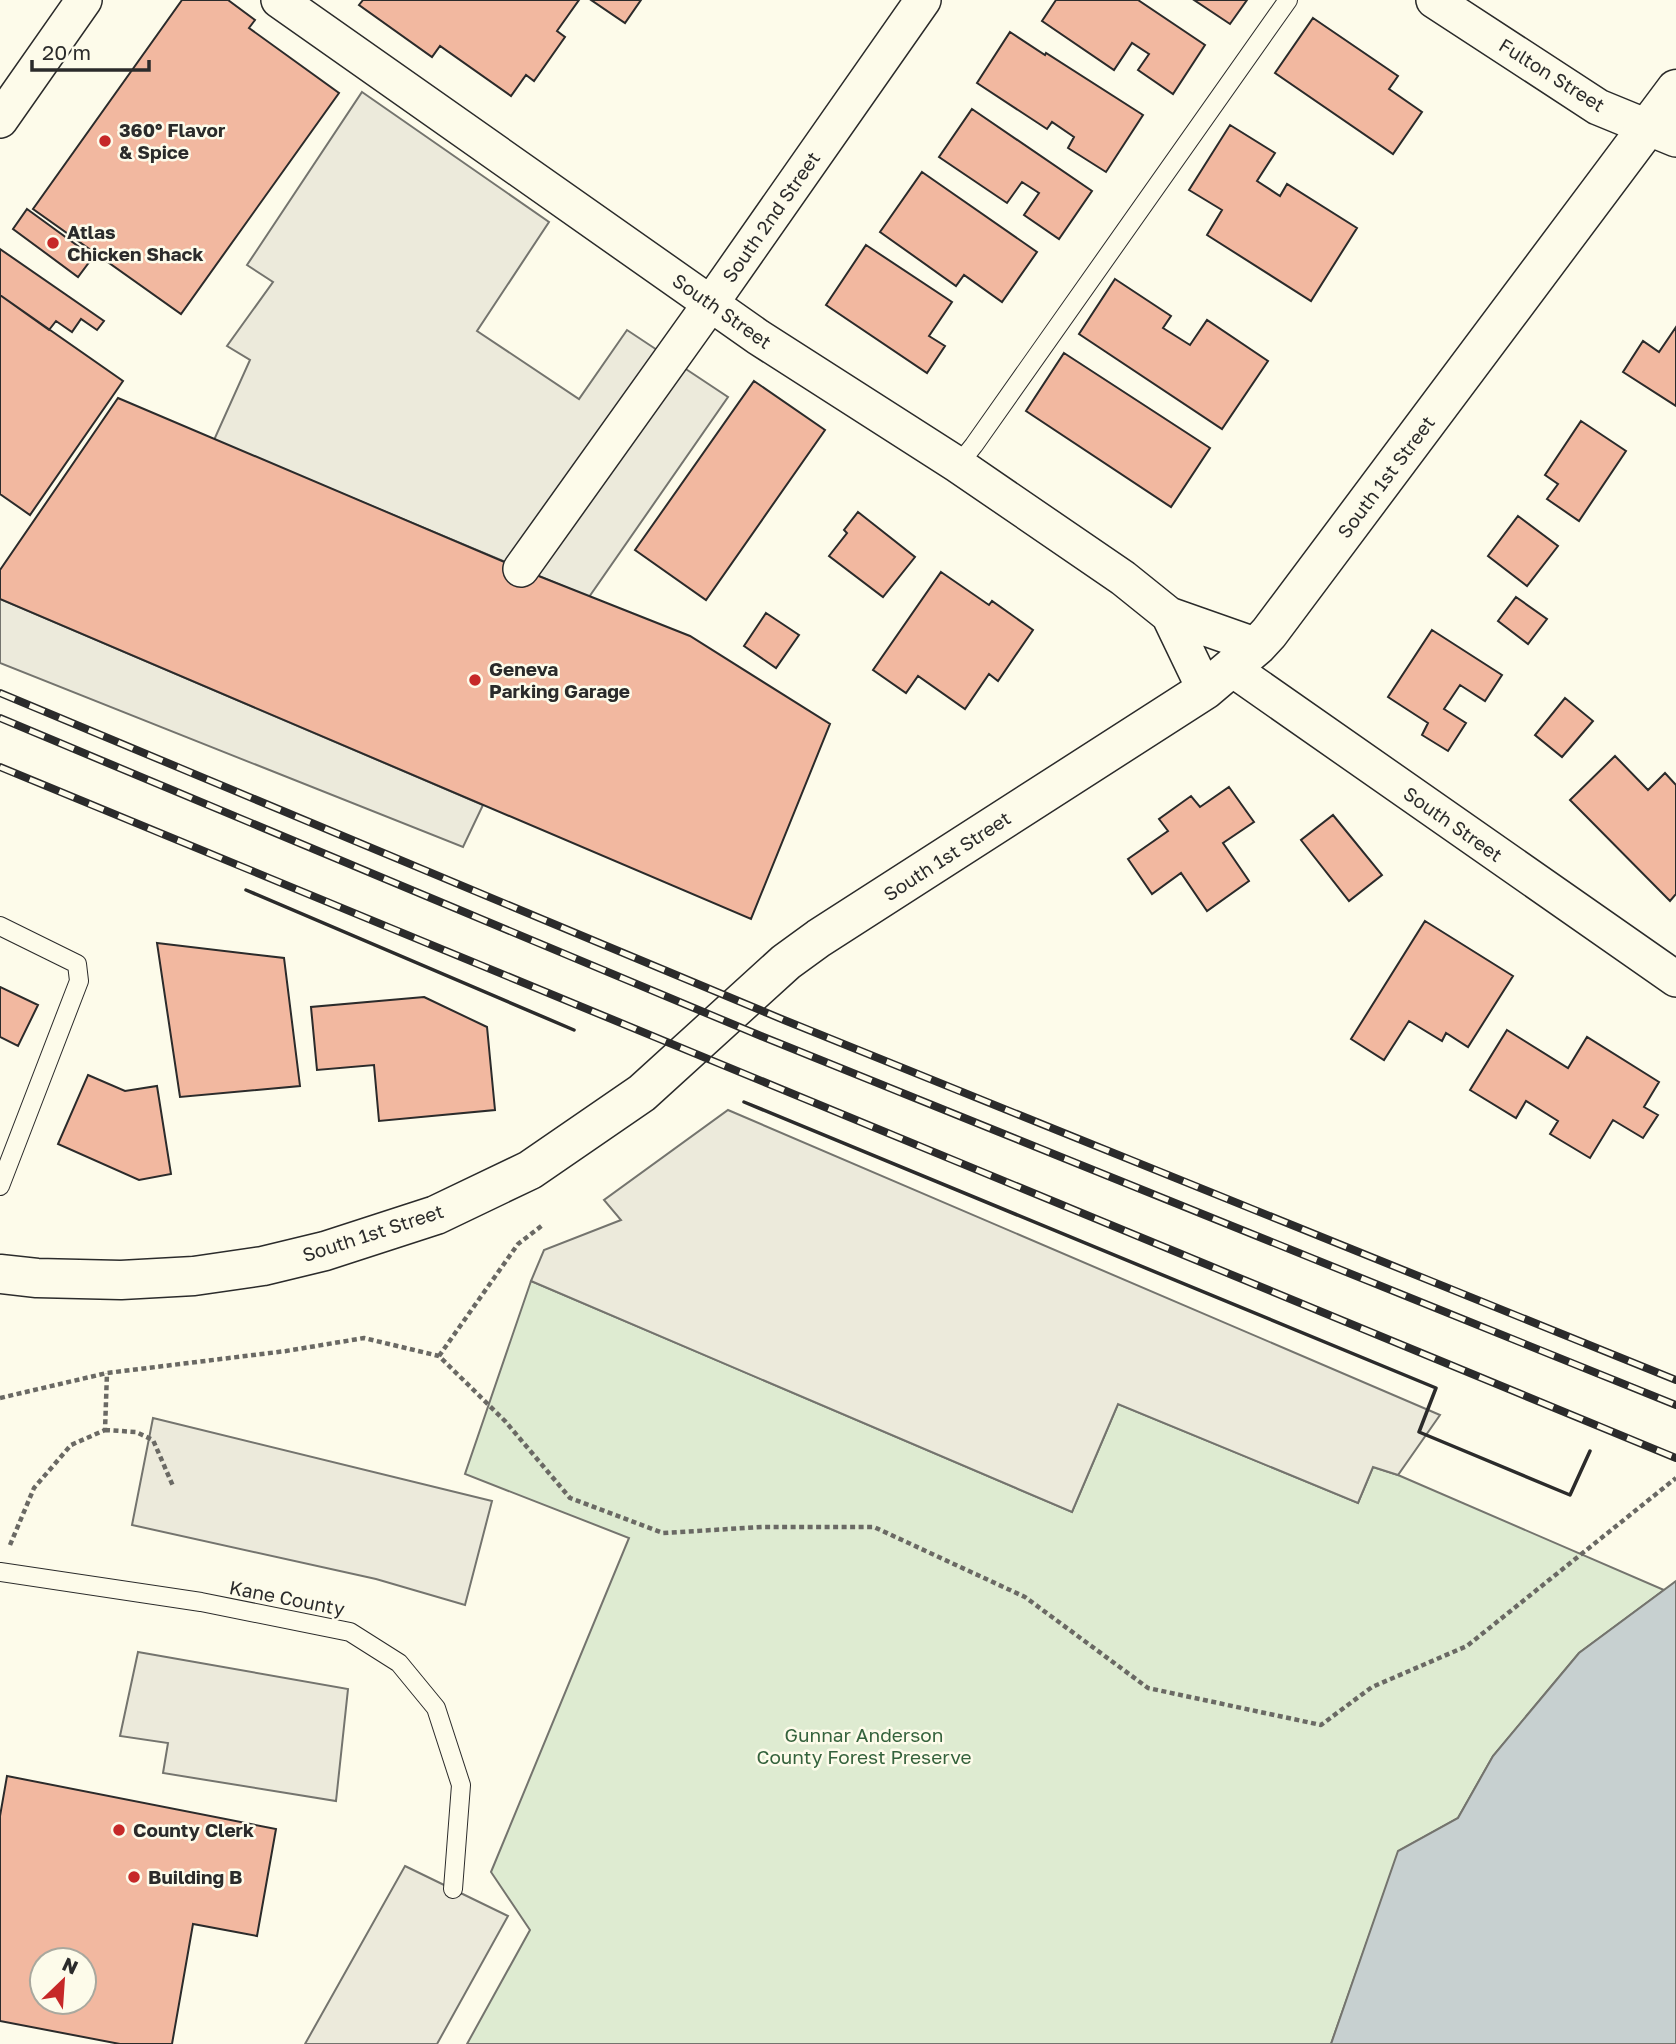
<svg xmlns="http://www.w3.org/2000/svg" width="1676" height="2044" font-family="'Golos Text',sans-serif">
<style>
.green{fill:#deebd1;stroke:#74746e;stroke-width:2}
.parking{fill:#eceadb;stroke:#74746e;stroke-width:2}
.water{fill:#c7d0d0;stroke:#74746e;stroke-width:2}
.building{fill:#f2b8a0;stroke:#2b2b2b;stroke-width:2;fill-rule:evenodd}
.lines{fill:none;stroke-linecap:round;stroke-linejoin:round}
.service-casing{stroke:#2b2b2b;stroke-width:20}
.minor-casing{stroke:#2b2b2b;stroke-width:38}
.primary-casing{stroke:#2b2b2b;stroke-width:41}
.path{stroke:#6a6964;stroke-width:4.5;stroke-dasharray:5 3.5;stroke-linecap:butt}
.service{stroke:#fdfbea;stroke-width:18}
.minor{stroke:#fdfbea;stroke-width:35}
.primary{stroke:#fdfbea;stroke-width:38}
.rail-casing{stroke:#2b2b2b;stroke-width:8}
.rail{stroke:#fdfbea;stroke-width:5;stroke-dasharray:16;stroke-linecap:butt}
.wall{stroke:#2b2b2b;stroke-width:3.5}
.poi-dot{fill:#c62828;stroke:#fdfbea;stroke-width:2.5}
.labels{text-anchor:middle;stroke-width:5;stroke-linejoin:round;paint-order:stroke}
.street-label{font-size:19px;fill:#2b2b2b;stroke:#fdfbea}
.poi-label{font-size:19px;font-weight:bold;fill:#2b2b2b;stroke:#fdfbea;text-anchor:start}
.park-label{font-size:19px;fill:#34623c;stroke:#fdfbea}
</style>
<rect width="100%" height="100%" fill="#fdfbea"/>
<path class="green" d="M531,1281L1072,1512L1118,1404L1358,1503L1373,1467L1398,1475L1664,1590L1579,1653L1493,1756L1458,1818L1399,1851L1331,2044H467L530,1930L491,1872L629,1538L465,1474Z"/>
<path class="parking" d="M362,92L549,222L477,331L579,399L627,330L728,397L589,597L214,440L250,360L227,346L273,282L247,265Z
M0,599L483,805L463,847L0,663Z
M728,1110L1440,1415L1398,1475L1373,1467L1358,1503L1118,1404L1072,1512L531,1281L544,1250L621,1220L604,1200Z
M153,1418L492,1501L465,1605L376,1579L132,1525Z
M138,1652L348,1689L336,1801L163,1773L168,1743L120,1736Z
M405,1866L508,1916L437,2044H305Z"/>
<path class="water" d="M1676,1581V2044H1331L1398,1851L1458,1818L1493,1756L1579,1653Z"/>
<path class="building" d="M182,0H228L255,20L249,28L339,93L181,314L33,209Z
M363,0H579L557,31L565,37L534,81L526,75L511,96L440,46L432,57L359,5Z
M591,0H641L625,23Z
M1056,0H1138L1205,45L1173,94L1138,70L1149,54L1132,43L1114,70L1042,21Z
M1194,0H1247L1230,24Z
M1313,18L1398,76L1389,89L1422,112L1393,154L1275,73Z
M1010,32L1045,55L1046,53L1143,115L1106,172L1068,148L1074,137L1052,122L1047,129L977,83Z
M972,109L1092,191L1059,239L1024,215L1039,193L1022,182L1007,203L939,157Z
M1230,125L1275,153L1257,181L1280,196L1287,184L1357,228L1311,301L1207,235L1222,210L1189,190Z
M922,172L1037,252L1002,302L964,275L956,286L880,232Z
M27,209L93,257L78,277L13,229Z
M866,245L952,302L929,336L945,346L927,373L826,305Z
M0,249L104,321L97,330L81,319L72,332L56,321L49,330L0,295Z
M1115,279L1171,316L1163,328L1190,345L1207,320L1268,361L1222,429L1079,334Z
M0,295L123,381L30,515L0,494Z
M1676,327V406L1623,372L1643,341L1659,352Z
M1064,353L1210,448L1171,507L1026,411Z
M754,381L825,430L706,600L635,550Z
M118,398L521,569L690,636L830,724L751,919L0,599V570Z
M1581,421L1626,451L1579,521L1547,499L1558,484L1545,475Z
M858,512L915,557L883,597L829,556L847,533L844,530Z
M1518,516L1558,546L1527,586L1488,556Z
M941,572L989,605L992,601L1033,630L998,681L989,674L965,709L918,676L906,693L873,670Z
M1516,597L1547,619L1528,644L1498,621Z
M766,613L799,635L776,668L744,646Z
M1432,630L1502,675L1485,701L1460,685L1444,709L1466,723L1448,751L1422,735L1428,723L1388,697Z
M1565,698L1593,721L1562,757L1535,735Z
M1615,756L1648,790L1665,773L1676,785V894L1670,901L1570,800Z
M1229,787L1254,822L1223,843L1249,881L1207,911L1181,873L1152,894L1128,859L1168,831L1159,819L1191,796L1200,807Z
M1333,815L1382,875L1349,901L1301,840Z
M1425,921L1513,976L1468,1047L1446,1033L1442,1041L1409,1021L1384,1060L1351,1039Z
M157,943L284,958L300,1086L180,1097Z
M0,987L38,1005L18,1046L0,1037Z
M424,997L487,1027L495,1110L379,1121L374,1065L317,1070L311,1007Z
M1507,1030L1568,1068L1587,1037L1659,1082L1644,1107L1658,1115L1643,1138L1613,1120L1590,1158L1550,1134L1558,1121L1526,1101L1516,1118L1470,1090Z
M88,1075L125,1091L157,1086L171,1174L139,1180L58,1144Z
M7,1776L276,1829L257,1936L193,1924L172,2044H120L0,2021V1816ZM42,1960H84V2002H42Z"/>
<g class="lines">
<defs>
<path id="service" d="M958,465L974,445L1288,0
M0,926L77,964L79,981L0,1186
M0,1572L201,1602L350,1632L399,1663L436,1708L461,1785L453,1889"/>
<path id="minor" d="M279,0L758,337L958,465L1123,578L1169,615L1257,646
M1434,0L1598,107L1676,139
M0,120L84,0
M521,569L711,303L923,0
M1169,615L1205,690
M1231,668L1676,979"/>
<path id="primary" d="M0,1274L37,1278L121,1280L194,1276L263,1266L325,1251L436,1215L530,1170L642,1093L786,962L819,938L1205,690L1257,646L1269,633L1676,89"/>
</defs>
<use href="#service" class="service-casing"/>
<use href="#minor" class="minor-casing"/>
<use href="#primary" class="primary-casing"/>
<path class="path" d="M439,1356L518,1244L544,1224
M0,1398L107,1373L286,1351L364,1338L439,1356L505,1421L570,1498L663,1533L762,1527H874L1025,1597L1148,1688L1321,1725L1372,1687L1467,1646L1676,1478
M105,1430L136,1432L153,1440L173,1486
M10,1545L34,1488L71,1445L105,1430L107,1373"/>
<use href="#service" class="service"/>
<use href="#minor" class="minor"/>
<use href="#primary" class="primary"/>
<defs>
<path id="rail" d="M0,693L784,1020L1676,1380
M0,718L761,1036L1676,1405
M0,767L1676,1458"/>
</defs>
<use href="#rail" class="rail-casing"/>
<use href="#rail" class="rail"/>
<path class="wall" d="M246,890L574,1030
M744,1102L1436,1388L1419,1432L1570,1495L1590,1451"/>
</g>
<g class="poi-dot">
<circle cx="105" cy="141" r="7"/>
<circle cx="53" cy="243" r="7"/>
<circle cx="475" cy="680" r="7"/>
<circle cx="119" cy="1830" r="7"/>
<circle cx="134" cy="1877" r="7"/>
</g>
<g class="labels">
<g class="street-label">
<text transform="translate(1552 75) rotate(32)" y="7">Fulton Street</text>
<text transform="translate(771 217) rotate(-55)" y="7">South 2nd Street</text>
<text transform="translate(722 311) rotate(35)" y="7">South Street</text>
<text transform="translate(1386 477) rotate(-53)" y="7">South 1st Street</text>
<text transform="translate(1453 824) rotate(35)" y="7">South Street</text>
<text transform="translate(947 856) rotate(-33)" y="7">South 1st Street</text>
<text transform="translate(373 1233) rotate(-18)" y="7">South 1st Street</text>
<text transform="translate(287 1598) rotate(11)" y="7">Kane County</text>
</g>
<g class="poi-label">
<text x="119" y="137">360° Flavor<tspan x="119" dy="22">&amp; Spice</tspan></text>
<text x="67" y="239">Atlas<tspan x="67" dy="22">Chicken Shack</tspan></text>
<text x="489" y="676">Geneva<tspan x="489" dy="22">Parking Garage</tspan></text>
<text x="133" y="1837">County Clerk</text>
<text x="148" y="1884">Building B</text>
</g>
<g class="park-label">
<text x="864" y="1742">Gunnar Anderson<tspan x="864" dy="22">County Forest Preserve</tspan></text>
</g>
</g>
<g transform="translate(63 1981) rotate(25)"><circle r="33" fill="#fdfbea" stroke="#a9a89e" stroke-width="2"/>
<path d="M0-5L12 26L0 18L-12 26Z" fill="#c62828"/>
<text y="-10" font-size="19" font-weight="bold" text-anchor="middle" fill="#2b2b2b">N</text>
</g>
<path d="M32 60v10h117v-10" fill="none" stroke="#2b2b2b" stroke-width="3.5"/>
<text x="42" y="60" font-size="21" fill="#2b2b2b" stroke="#fdfbea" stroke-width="5" paint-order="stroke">20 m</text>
</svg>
